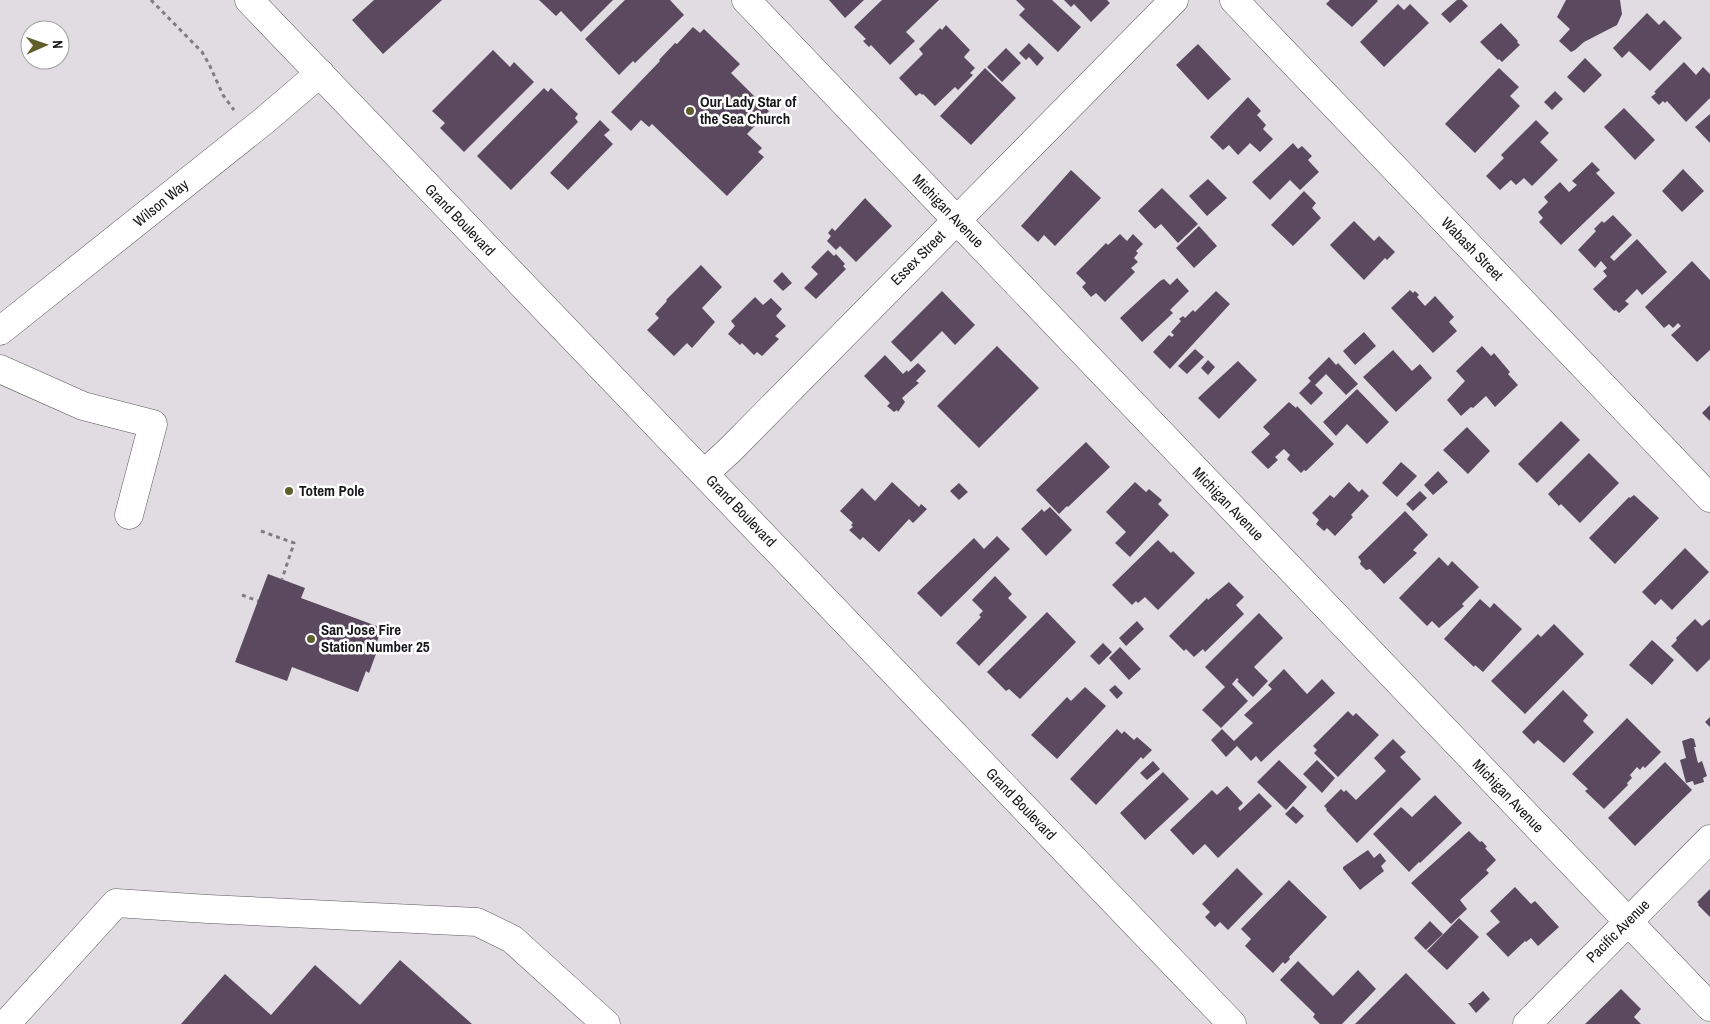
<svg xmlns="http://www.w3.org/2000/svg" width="1710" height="1024" font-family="'Archivo Narrow',sans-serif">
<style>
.building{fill:#5b4960}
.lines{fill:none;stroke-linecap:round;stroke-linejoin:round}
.minor-casing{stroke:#5c585d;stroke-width:29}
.path{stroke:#807d81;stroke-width:3;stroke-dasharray:4 4;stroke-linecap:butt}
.minor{stroke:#fff;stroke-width:28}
.poi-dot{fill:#605f2c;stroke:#fff;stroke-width:2}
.labels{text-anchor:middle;stroke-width:5;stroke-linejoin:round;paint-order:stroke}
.poi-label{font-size:15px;font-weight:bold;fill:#171618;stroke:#fff;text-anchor:start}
.street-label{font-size:15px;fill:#171618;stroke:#fff}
</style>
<rect width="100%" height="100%" fill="#e1dce2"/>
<path class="building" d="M374,0H442L383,54L352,20Z
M539,0H613L581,32L561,11L556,16Z
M625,0H670L684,15L635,63L633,61L619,75L585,39Z
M829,0H864L845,18Z
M882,0H939L906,32L915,41L890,65L871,45L869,47L863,41L866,39L854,27Z
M1016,0H1052L1081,27L1058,52L1019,15L1025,9Z
M1064,0H1107L1110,3L1091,22L1074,4L1071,7Z
M1330,0H1377L1378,1L1352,27L1326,4Z
M1457,0H1462L1468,6L1450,23L1441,14Z
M1566,0H1620L1622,14L1617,25L1584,42L1575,50L1571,52L1559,41L1570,29L1557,17Z
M1398,4L1404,10L1410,4L1429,23L1384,67L1360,42Z
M1647,13L1659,25L1664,20L1682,38L1650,71L1629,51L1622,58L1613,48Z
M1501,23L1518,41L1517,42L1520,45L1502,62L1499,59L1498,60L1480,42Z
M946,25L970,50L964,57L975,68L970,73L973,75L958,90L955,87L935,106L923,94L922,95L920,93L916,96L899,78L923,54L919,49L940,28L942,30Z
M693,27L700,33L704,29L740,64L731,73L769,111L747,134L762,148L758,152L764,157L727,196L652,124L649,127L641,120L631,131L611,112L660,61L659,60L675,43L677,44Z
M1029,43L1044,58L1037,66L1029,57L1026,60L1019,53Z
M1198,44L1231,79L1208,100L1176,65Z
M1006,48L1021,63L1002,82L987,67Z
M493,50L510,67L514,62L534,82L464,152L440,128L445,123L432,111Z
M1585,58L1602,75L1584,93L1567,77Z
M1684,62L1696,75L1703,67L1710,74V98L1686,122L1667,101L1665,103L1663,101L1659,105L1651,97L1656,93L1654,92Z
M985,68L1016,98L971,145L940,116Z
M1499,68L1519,87L1510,96L1520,106L1475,153L1445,124Z
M544,88L548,92L551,88L578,114L575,118L578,122L511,190L477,156Z
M1555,91L1563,99L1552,110L1544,102Z
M1248,97L1261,111L1257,115L1266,125L1263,129L1273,139L1260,152L1250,143L1238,155L1229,145L1223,150L1210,137Z
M1624,108L1655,140L1635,160L1604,127Z
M1710,114V143L1695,127Z
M600,120L610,130L604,135L613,144L568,190L550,173Z
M1536,120L1549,133L1540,142L1558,160L1532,186L1524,178L1516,185L1511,180L1500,190L1486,176L1504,158L1501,155Z
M1293,143L1298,149L1302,146L1312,156L1308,160L1319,172L1300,190L1290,180L1270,200L1252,182Z
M1592,162L1600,170L1596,173L1615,193L1561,245L1539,222L1543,218L1538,212L1548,202L1544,197L1560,182L1569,192L1577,185L1572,181Z
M1683,169L1704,191L1682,212L1662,191Z
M1071,170L1101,198L1055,246L1044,235L1038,242L1021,226Z
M1208,179L1227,198L1207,216L1189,196Z
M1162,188L1198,224L1178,243L1161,224L1155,229L1138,211Z
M1304,191L1316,203L1312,208L1321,218L1293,246L1271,225Z
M865,198L892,226L856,262L840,246L836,250L827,241L831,236L828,233L832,228L835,231Z
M1613,215L1632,235L1610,257L1614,261L1637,239L1667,272L1642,295L1637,289L1625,301L1629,304L1619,313L1616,310L1614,311L1593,289L1607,276L1603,271L1607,268L1601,261L1595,268L1578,250L1596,231L1594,229L1602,221L1604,223Z
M1354,221L1374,241L1379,236L1395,252L1387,260L1385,258L1364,280L1330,245Z
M1199,226L1217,246L1194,268L1176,248Z
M1120,234L1127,241L1133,234L1143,244L1136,251L1138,253L1134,258L1138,262L1131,268L1135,272L1105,302L1096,293L1091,297L1082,287L1086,283L1076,273L1106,243L1108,245Z
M828,250L834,256L836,254L845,264L843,266L846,269L816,299L804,288L818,274L811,267Z
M1692,261L1710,280V350L1697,362L1671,335L1681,326L1678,323L1673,328L1669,324L1664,328L1645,307Z
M701,265L722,287L702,308L715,322L692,348L687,343L674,356L647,330L659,318L655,314L667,301L666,300Z
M782,272L792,283L783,291L773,281Z
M1177,278L1189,291L1170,310L1173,313L1142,342L1120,318L1160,281L1164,279L1170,285Z
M1410,290L1413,293L1415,291L1419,295L1417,297L1425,306L1435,296L1454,317L1449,322L1457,331L1433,353L1391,308Z
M942,291L975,325L955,345L942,331L911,362L891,342Z
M1216,291L1230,304L1170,369L1153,352L1169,335L1172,337L1174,335L1171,332L1181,321L1179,319L1183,316L1185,318L1193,310L1195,312Z
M755,297L763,305L771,298L782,309L776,316L786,326L775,336L779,339L762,356L757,352L754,355L742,343L740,345L728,334L735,326L731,321Z
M1364,332L1376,346L1355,365L1343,351Z
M997,346L1039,388L979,448L937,406Z
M1482,346L1491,356L1494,353L1510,372L1508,374L1518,385L1495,407L1486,396L1473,408L1471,407L1461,416L1447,400L1465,381L1456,371Z
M1195,349L1204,357L1187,374L1178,366Z
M1393,350L1412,371L1420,364L1432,378L1396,412L1363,377Z
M885,355L903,374L907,370L908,372L918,363L926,371L916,381L919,383L902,398L905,402L898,412L897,410L894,412L887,406L890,403L864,376Z
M1329,357L1336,365L1338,363L1358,384L1346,395L1326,374L1315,385L1323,393L1311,405L1299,393L1311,381L1308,378Z
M1208,360L1215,367L1208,375L1201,368Z
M1238,361L1257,380L1219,419L1198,398Z
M1357,389L1389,422L1367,444L1347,424L1336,436L1323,422Z
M1289,402L1296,408L1297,406L1334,444L1306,471L1304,470L1301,473L1287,459L1290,455L1284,449L1275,457L1278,460L1268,469L1251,452L1270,434L1263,427Z
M1710,405V421L1702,413Z
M1561,421L1580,440L1537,483L1518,464Z
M1467,427L1490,451L1468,474L1443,450Z
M1086,442L1110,467L1068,507L1067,506L1059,514L1036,490Z
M1589,453L1619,483L1580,523L1561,504L1559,506L1548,494Z
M1401,462L1417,476L1397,497L1382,483Z
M1438,471L1448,482L1433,495L1424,485Z
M892,482L919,507L921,504L927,509L913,523L909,519L879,552L863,537L860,540L849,530L853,527L851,525L853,523L840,511L862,488L875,501Z
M1135,482L1146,492L1149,489L1162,500L1158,504L1169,515L1130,557L1115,543L1126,532L1106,512Z
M1349,482L1359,492L1362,489L1369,496L1351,515L1353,517L1335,536L1327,528L1324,531L1316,524L1319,520L1312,513L1330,495L1334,498Z
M959,483L968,492L959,500L950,491Z
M1420,491L1427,498L1413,511L1406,504Z
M1634,495L1659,518L1615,564L1589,538L1629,497L1630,498Z
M1050,507L1072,530L1046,556L1021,529L1042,509L1044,512Z
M1405,511L1428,535L1413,550L1417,553L1384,584L1370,569L1366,570L1360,564L1361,561L1358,557Z
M997,536L1010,549L941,617L917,593L974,538L984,549Z
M1158,540L1171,553L1173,551L1195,573L1158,610L1145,597L1138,603L1136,601L1132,605L1112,585Z
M1685,548L1709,572L1672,610L1661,599L1655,605L1642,592Z
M1439,557L1448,566L1452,561L1479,587L1462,604L1464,606L1439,628L1432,621L1427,626L1399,598Z
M268,574L305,588L301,598L382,628L374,650L377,651L369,673L366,671L358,692L292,667L287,681L235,662Z
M995,576L1012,594L1008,598L1027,617L979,666L956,643L981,617L979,615L983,611L972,600Z
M1229,582L1244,597L1236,605L1244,614L1205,652L1203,649L1194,657L1186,649L1184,651L1169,636L1207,598L1208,600Z
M1480,599L1490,608L1494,603L1522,629L1483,672L1475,665L1474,667L1444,639Z
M1047,612L1076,642L1020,699L1009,689L1006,691L987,672Z
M1259,613L1283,638L1254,667L1268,681L1253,697L1237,681L1239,680L1237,678L1232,684L1248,701L1221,728L1202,710L1225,687L1205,667Z
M1695,619L1702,626L1710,619V659L1697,672L1671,646L1677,640L1676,638Z
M1137,621L1144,629L1126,646L1119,638Z
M1554,624L1584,654L1525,714L1491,681L1538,634L1541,637Z
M1652,640L1674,660L1652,685L1629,665Z
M1103,643L1112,652L1099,665L1090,656Z
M1120,647L1141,669L1129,680L1109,658Z
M1284,669L1307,694L1322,679L1335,693L1261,762L1256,756L1251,761L1237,746L1226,757L1211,740L1222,729L1234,741L1253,723L1244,715L1272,689L1268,685Z
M1115,685L1123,693L1117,699L1109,690Z
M1085,687L1106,706L1057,759L1031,735L1067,697L1071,701Z
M1563,690L1588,715L1583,721L1594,732L1564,763L1538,740L1534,744L1522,732Z
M1348,711L1353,716L1356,713L1379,735L1338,777L1314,753L1317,750L1313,746Z
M1710,717V727L1705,722Z
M1627,718L1661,752L1645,768L1643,766L1640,770L1637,767L1630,775L1632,778L1627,783L1628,785L1604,809L1585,791L1588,789L1572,774Z
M1117,729L1122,734L1124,731L1134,740L1137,737L1152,750L1143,759L1141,757L1096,805L1070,779Z
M1691,738L1694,739L1696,747H1694L1698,763L1702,761L1707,776L1703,778L1704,782L1694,785L1693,781L1686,783L1680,760L1686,758L1682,741Z
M1393,739L1406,752L1400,757L1421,779L1357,843L1326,810L1327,809L1324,806L1341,789L1344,792L1346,790L1356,800L1386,771L1374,758Z
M1279,760L1307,787L1286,810L1257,782Z
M1317,760L1335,778L1322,793L1303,774Z
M1153,761L1160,769L1147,780L1140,773Z
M1665,762L1692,790L1635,846L1608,818Z
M1163,772L1189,799L1145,840L1120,813Z
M1227,786L1243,803L1238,808L1240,811L1259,793L1272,806L1218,858L1205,844L1193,855L1170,830L1212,790L1217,795Z
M1435,795L1462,823L1420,863L1419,862L1409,872L1373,834L1401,807L1412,817Z
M1293,806L1304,816L1296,824L1285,814Z
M1469,831L1480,842L1482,841L1487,847L1485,848L1496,860L1486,870L1489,873L1460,900L1467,909L1451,924L1411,883Z
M1368,850L1374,858L1380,853L1386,861L1381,866L1384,871L1360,890L1343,869V867Z
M1237,868L1263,894L1228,930L1220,922L1215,927L1205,917L1210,912L1202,904Z
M1289,880L1327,917L1289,957L1290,959L1285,964L1283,962L1273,973L1245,946L1251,939L1241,929Z
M1515,887L1531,904L1535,901L1559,927L1538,946L1531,938L1526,942L1525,941L1508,957L1486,934L1500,922L1490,911Z
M1710,889V917L1698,905L1699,904L1697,902Z
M1459,918L1479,937L1447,970L1427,951Z
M1430,921L1443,934L1426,950L1414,938Z
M400,960L472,1024H181L225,974L271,1015L315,965L360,1005Z
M1298,961L1333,996L1358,970L1376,989L1342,1024H1320L1313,1017L1315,1014L1280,980Z
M1406,973L1456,1024H1355Z
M1621,989L1641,1009L1634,1017L1641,1024H1585Z
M1483,991L1490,999L1476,1013L1468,1003H1470Z"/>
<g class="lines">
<defs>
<path id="minor" d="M249,0L1232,1024
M746,0L1710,1007
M1234,0L1710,498
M0,331L265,120L320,73
M0,369L83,406L153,424L129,515
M705,473L730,450L1174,0
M6,1024L116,903L208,909L477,922L512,939L606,1024
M1527,1024L1710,839"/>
</defs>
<use href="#minor" class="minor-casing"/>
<path class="path" d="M151,0L202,52L209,64L223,95L234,110
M261,531L294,543L282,579
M242,595L258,601"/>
<use href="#minor" class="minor"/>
</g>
<g class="poi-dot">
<circle cx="690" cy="111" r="5"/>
<circle cx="289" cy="491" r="5"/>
<circle cx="311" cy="639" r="5"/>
</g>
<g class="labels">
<g class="poi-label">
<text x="700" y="107">Our Lady Star of<tspan x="700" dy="17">the Sea Church</tspan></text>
<text x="299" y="496">Totem Pole</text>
<text x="321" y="635">San Jose Fire<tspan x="321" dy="17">Station Number 25</tspan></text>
</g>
<g class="street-label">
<text transform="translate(161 203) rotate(-39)" y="5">Wilson Way</text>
<text transform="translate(948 211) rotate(46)" y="5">Michigan Avenue</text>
<text transform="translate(460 220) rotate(46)" y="5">Grand Boulevard</text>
<text transform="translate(1472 249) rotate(46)" y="5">Wabash Street</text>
<text transform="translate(918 258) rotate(-45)" y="5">Essex Street</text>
<text transform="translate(1228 504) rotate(46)" y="5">Michigan Avenue</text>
<text transform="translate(741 511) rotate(46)" y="5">Grand Boulevard</text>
<text transform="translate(1508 796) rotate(46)" y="5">Michigan Avenue</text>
<text transform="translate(1021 804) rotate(46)" y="5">Grand Boulevard</text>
<text transform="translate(1618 931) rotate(-45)" y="5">Pacific Avenue</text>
</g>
</g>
<g transform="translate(45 45) rotate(88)"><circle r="24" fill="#ffffff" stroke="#a2a2a3"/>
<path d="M0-4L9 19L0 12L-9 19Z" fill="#605f2c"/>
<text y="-8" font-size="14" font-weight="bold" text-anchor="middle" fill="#171618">N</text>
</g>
</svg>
